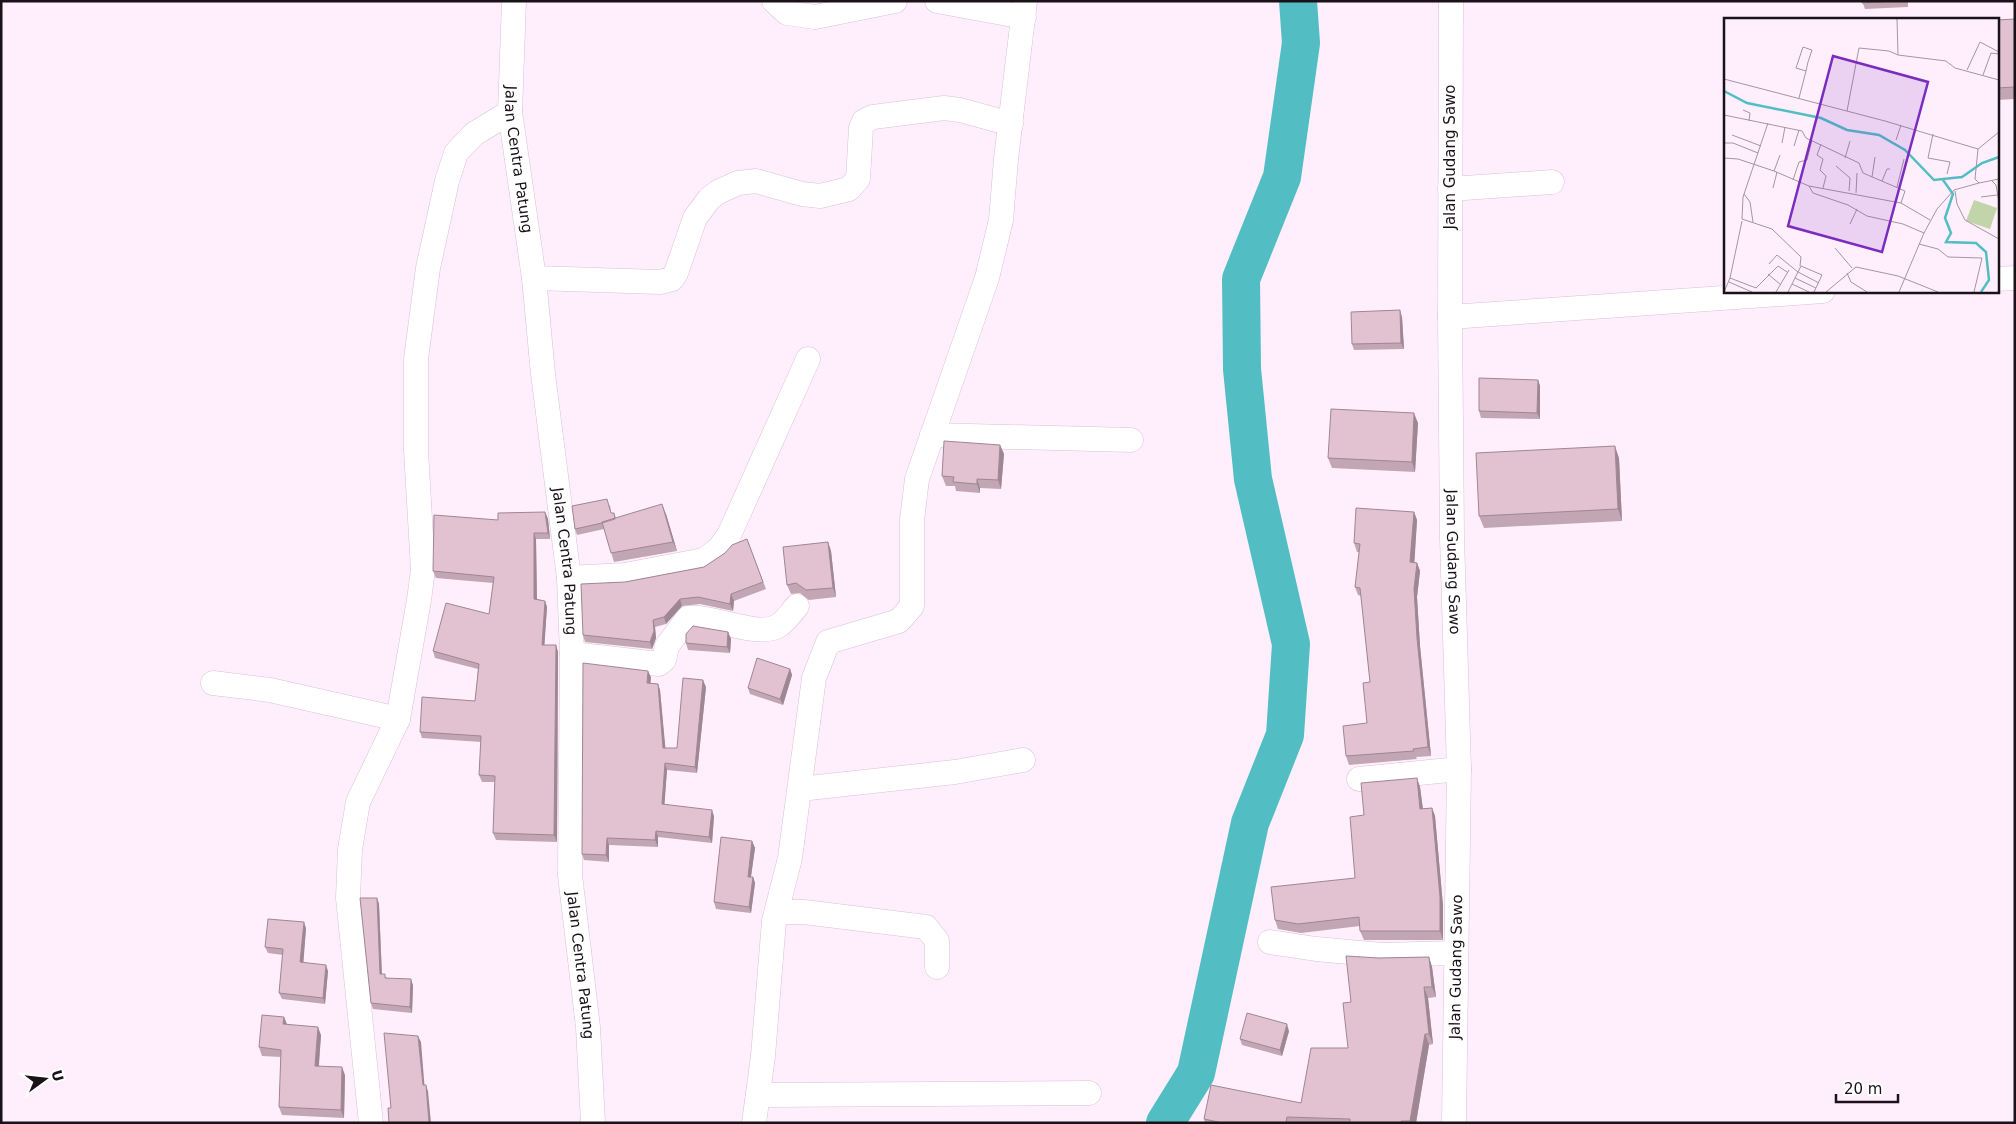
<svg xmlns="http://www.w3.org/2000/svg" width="2016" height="1124" font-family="'DejaVu Sans',sans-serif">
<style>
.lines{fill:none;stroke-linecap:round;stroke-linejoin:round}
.river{stroke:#52bec4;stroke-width:38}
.minor-casing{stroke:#d9c0d6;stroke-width:25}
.minor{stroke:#fff;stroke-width:24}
.wall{fill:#c2a6b4}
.shaded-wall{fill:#9e8792}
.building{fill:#e2c1d1;stroke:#9e8792}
.labels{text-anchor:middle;stroke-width:4;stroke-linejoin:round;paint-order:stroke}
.street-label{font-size:15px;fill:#1a1119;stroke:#fff}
.inset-river{fill:none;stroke:#52bec4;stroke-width:2.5}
.inset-road{fill:none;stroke:#a396a2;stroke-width:1}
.view{fill:#7b2cbf;fill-opacity:0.15;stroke:#7b2cbf;stroke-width:2.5}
.inset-edge{fill:none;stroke:#1a1119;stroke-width:2.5}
</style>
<rect width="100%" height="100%" fill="#ffeffd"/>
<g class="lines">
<path class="river" d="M1165,1123L1196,1073L1250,823L1285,735L1291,644L1253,479L1242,369L1241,279L1282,177L1301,43L1298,1"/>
<defs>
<g id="minor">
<path id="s1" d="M514,1L510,112L534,278L543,374L569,578L572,654L570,875L588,1027L593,1123"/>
<path d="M774,1L787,13L815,17L895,1"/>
<path d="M937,1L1024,17"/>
<path id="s2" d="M1451,1L1450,317L1452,537L1459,769L1454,1123"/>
<path d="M1450,189L1552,182"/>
<path d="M534,278L660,282L672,279L676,273L695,218L709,199L718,192L738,183L756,181L802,194L820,196L849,189L858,179L861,128L864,121L873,117L944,108L960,110L1011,124"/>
<path d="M1997,279L2015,278"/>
<path d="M1450,317L1823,291"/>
<path d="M932,435L1131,440"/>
<path d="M569,578L625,575L704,560L719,549L729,535L808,359"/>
<path d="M572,654L659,664L664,660L667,646L688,618C713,615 757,638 778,626C785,622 791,613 797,606"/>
<path d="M213,683L270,690L398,719"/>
<path d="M1359,779L1459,769"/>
<path d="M800,789L955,772L1023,760"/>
<path d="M777,912H804L926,927L937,941V967"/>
<path d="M1270,942L1316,949L1382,955L1456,953"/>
<path d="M758,1095L1089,1093"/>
<path d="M371,1123L348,898L350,849L358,802L398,719L419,600L423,570L416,450V359L428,268L447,181L456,153L474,134L510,112"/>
<path d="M754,1123L763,1056L774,921L790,858L814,678L828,642L899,621L912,606V520L917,479L987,278L1001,220L1006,159L1025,1"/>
</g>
</defs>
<use href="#minor" class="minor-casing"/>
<use href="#minor" class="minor"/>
</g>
<path class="wall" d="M1862,1H1908V7L1865,9Z
M2015,19V99L1997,100V20Z
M1402,317L1404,349L1354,350L1352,344Z
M1538,380L1540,386V419L1481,418L1479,411Z
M1418,423L1415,472L1332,468L1328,458Z
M1000,445L1004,454L1001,489L980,488V493L956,491L955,486H946L942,476Z
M1619,458L1622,521L1484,528L1479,516Z
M610,505L611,513H614L616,518L666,514L677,551L614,562L604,529L577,535L575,529Z
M545,512L548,519L550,539H536L537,599L545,601L547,607L544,645H556L558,652L557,842L496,840L493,833L495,782H482L479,775L481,742L422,738L420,732L475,701L478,669L435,658L433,651L489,614L493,583L436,578L433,571L498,520Z
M1414,512L1417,520L1414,562L1417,563L1420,571L1417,597L1420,646L1431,756L1416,757L1417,759L1349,765L1346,756L1367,723L1370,682L1361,596L1358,595L1355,587L1359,552H1357L1354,543Z
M747,539L766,589L734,601L733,611L700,604L682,606L666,624L655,627L656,638L652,649L585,642L583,635L625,582L704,567Z
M828,542L831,551L836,597L809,600L800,593L791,594L787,585Z
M728,632L731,639L730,653L688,650L686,643Z
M790,669L792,675L783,705L750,694L748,688Z
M651,677L650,683L658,684L660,690L665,748H677L706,687L697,773L667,770L664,805L714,816L712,843L658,837V847L609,845V862L584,860L582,854Z
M1417,778L1420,787L1423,809L1432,808L1435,816L1443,906V940H1364L1360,931V926L1301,933L1278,929L1275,920L1355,878L1364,815Z
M752,841L755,848L751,877H753L755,883L751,913L716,909L714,902Z
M377,898L379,904L382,974L387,978L413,985L412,1013L373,1009L371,1003Z
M306,928L303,962L328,971L325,1004L282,999L279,993L283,955L268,953L265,947Z
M1429,957L1432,967L1436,997L1428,998L1433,1044L1429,1045L1416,1123H1205L1204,1119L1301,1103L1348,1048L1351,1002L1379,958Z
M284,1017L287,1024L321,1035L319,1066L345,1075L344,1118L282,1115L279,1107L281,1057L262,1056L259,1047Z
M1289,1031L1282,1056L1242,1045L1240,1039Z"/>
<path class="shaded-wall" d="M1400,310L1402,317L1404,349L1401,343Z
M1538,380L1540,386V419L1537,413Z
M1414,413L1418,423L1415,472L1412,462Z
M1000,445L1004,454L1001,489L998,480Z
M1615,446L1619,458L1622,521L1618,509Z
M977,479L980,488V493L977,484Z
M662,504L666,514L677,551L673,542Z
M545,512L548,519L550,539L548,533Z
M1414,512L1417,520L1414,570L1410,562Z
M534,533L536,539L537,606L534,599Z
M828,542L831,551L836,597L833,588Z
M1417,563L1420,571L1417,597L1420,646L1431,756L1428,747L1417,638L1414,589Z
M731,594L734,601L733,611L730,604Z
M680,599L682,606L666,624L664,617Z
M545,601L547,607L544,652L542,645Z
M653,620L655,627L656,638L652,649L650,642Z
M728,632L731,639L730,653L727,647Z
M556,645L558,652L557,842L554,835Z
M790,669L792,675L783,705L780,699Z
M648,671L651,677L650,689L647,683Z
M703,680L706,687L697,773L695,767Z
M658,684L660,690L666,754L663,748Z
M665,763L667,770L664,811L662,804Z
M1417,778L1420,787L1424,818L1420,809Z
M1432,808L1435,816L1443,906V940L1440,931Z
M712,810L714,816L712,843L709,837Z
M656,831L658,837V847L655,840Z
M607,838L609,845V862L606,855Z
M752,841L755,848L750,883L748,877Z
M753,877L755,883L751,913L749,907Z
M377,898L379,904L382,980L380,974Z
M304,922L306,928L303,968L300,962Z
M1429,957L1432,967L1436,997L1432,987Z
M326,965L328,971L325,1004L323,998Z
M411,979L413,985L412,1013L410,1007Z
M1424,987L1428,998L1433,1044L1429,1034Z
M284,1017L287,1025L283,1024Z
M1287,1024L1289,1031L1282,1056L1280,1050Z
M318,1027L321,1035L318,1074L315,1066Z
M1425,1034L1429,1045L1416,1123H1411L1410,1121Z
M418,1036L421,1042L425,1092L423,1085Z
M342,1067L345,1075L344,1118L341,1110Z
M426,1085L428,1091L431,1123H429Z"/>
<path class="building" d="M1862,1H1894L1862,3Z
M2015,19V87L1997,88V20Z
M1400,310L1401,343L1352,344L1351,312Z
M1479,378L1538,380L1537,413L1479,411Z
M1331,409L1414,413L1412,462L1328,458Z
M944,441L1000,445L998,480L977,479V484L953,482L954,477L942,476Z
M1615,446L1618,509L1479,516L1476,453Z
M607,499L611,513H614L615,519L602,523L575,529L572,506Z
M662,504L673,542L611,553L602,522Z
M1356,508L1414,512L1410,562L1417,563L1414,589L1417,638L1428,747L1413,749L1414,751L1346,756L1343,726L1367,723L1363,683L1370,682L1360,588L1355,587L1360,544L1354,543Z
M545,512L548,533H534V599L545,601L542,645H556L554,835L493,833L495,776L479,775L481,736L420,732L422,697L475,701L479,664L433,651L446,603L489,614L494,577L433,571L434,515L498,520V513Z
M747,539L763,582L731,594L730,604L698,597L680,599L664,617L653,620L654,631L650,642L583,635L581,584L625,582L704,567L725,553L732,545Z
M828,542L833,588L806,590L796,583L787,585L783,547Z
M693,626L728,632L727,647L686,643V634Z
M757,658L790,669L780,699L748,688Z
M583,663L648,671L647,683L658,684L663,748H677L683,678L703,680L695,767L665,763L662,804L712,810L709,837L656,831L655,840L607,838L606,855L582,854Z
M1417,778L1420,809L1432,808L1440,897V931H1360L1359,917L1298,924L1275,920L1271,887L1355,878L1350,817L1364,815L1361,783Z
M721,837L752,841L748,877H753L749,907L714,902Z
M360,898H377L380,974H385V978L411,979L410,1007L371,1003Z
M268,919L304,922L300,962L326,965L323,998L279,993L283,949L265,947Z
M1346,956L1379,958L1429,957L1432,987H1424L1429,1034H1425L1410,1121H1401V1123H1350V1119L1287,1117L1286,1123H1223L1204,1119L1211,1085L1301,1103L1311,1048H1348L1343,1003L1351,1002Z
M1247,1013L1287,1024L1280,1050L1240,1039Z
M262,1015L284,1017L283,1024L318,1027L315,1066L342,1067L341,1110L279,1107L281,1050L259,1047Z
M384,1033L418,1036L423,1085H426L429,1123H389L388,1108H391Z"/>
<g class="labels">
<g class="street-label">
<text transform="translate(1450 157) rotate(-90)" y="5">Jalan Gudang Sawo</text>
<text dy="5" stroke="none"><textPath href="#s1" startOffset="159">Jalan Centra Patung</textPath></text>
<text dy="5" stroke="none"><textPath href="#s1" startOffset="564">Jalan Centra Patung</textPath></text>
<text dy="5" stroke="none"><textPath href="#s2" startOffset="561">Jalan Gudang Sawo</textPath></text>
<text dy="5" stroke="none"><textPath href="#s1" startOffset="969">Jalan Centra Patung</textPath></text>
<text transform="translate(1456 967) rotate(-89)" y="5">Jalan Gudang Sawo</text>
</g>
</g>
<g transform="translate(1724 18)">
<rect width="275" height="275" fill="#ffeffd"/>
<path d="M250,182L273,190L266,211L242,203Z" fill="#c2d4a9"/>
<path class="inset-river" d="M0,73L23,85L97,100L123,112L155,117L181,132L210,162L238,159L258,145L275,139M219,162L229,176L221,200L227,215L222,224L252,225L262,234L265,262L257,274"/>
<path class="inset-road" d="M173,1L174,37L222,43L231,50L275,62M243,52L256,24L275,34M259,57L267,35L275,36M0,61L161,103L254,131M75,80L82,53L84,44L88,32L79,29L72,50L82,53M19,92L26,95L25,103M123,93L135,30L165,33L174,37M0,97L78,113L82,120L135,145L139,155L181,173L177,185M44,105L19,179L18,201L48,211L77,239L76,248M275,114L254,131L251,161L255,165L275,161M209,116L204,140L226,144L223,156M8,117L37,128M172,122L177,107M0,125H9L34,135M58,125L61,109M97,126L93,137L99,141L96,152L102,158L99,170M70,128L75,112M0,140L14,141L50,153L85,168L177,185L206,202M121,140L126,123M112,148L126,160L125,173M50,153L56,137M148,159L151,139M69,162L75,144L83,142L88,122M158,163L163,151H166M268,163L272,167L275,184M85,168L89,175L124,187L143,198L179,206L200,215M173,169L180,141M49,170L53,154M231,173L233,186L241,202L275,221M132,175L133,155M20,176L26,184L29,204M257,179L273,177M126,206L133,191M195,226L214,231L224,239L258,240L250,274M111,230L128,250M45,246L53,237L74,254L95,265M123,255L127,264L143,274M44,256L57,267M6,260L18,203M71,260L92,270M5,264L28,274M68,266L85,274M0,274L6,260L32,270L54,248L63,254M52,274L65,252M64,274L77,248L98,257L90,274M102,274L132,249L174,258L214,274M175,274L200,215L213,191L230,172L255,165"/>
<path class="view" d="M109,38L204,64L158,234L64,208Z"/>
<rect width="275" height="275" class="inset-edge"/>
</g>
<rect width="2016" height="1124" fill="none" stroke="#1a1119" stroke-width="5"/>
<g transform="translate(45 1079) rotate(75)" stroke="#ffffff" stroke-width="4" paint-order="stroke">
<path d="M0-4L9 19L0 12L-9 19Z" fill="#1a1119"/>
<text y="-8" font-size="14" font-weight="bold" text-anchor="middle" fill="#1a1119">U</text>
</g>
<path d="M1836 1094v8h62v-8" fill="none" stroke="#1a1119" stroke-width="2.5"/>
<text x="1844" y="1094" font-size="15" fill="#1a1119" stroke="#ffffff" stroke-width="4" paint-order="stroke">20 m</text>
</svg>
